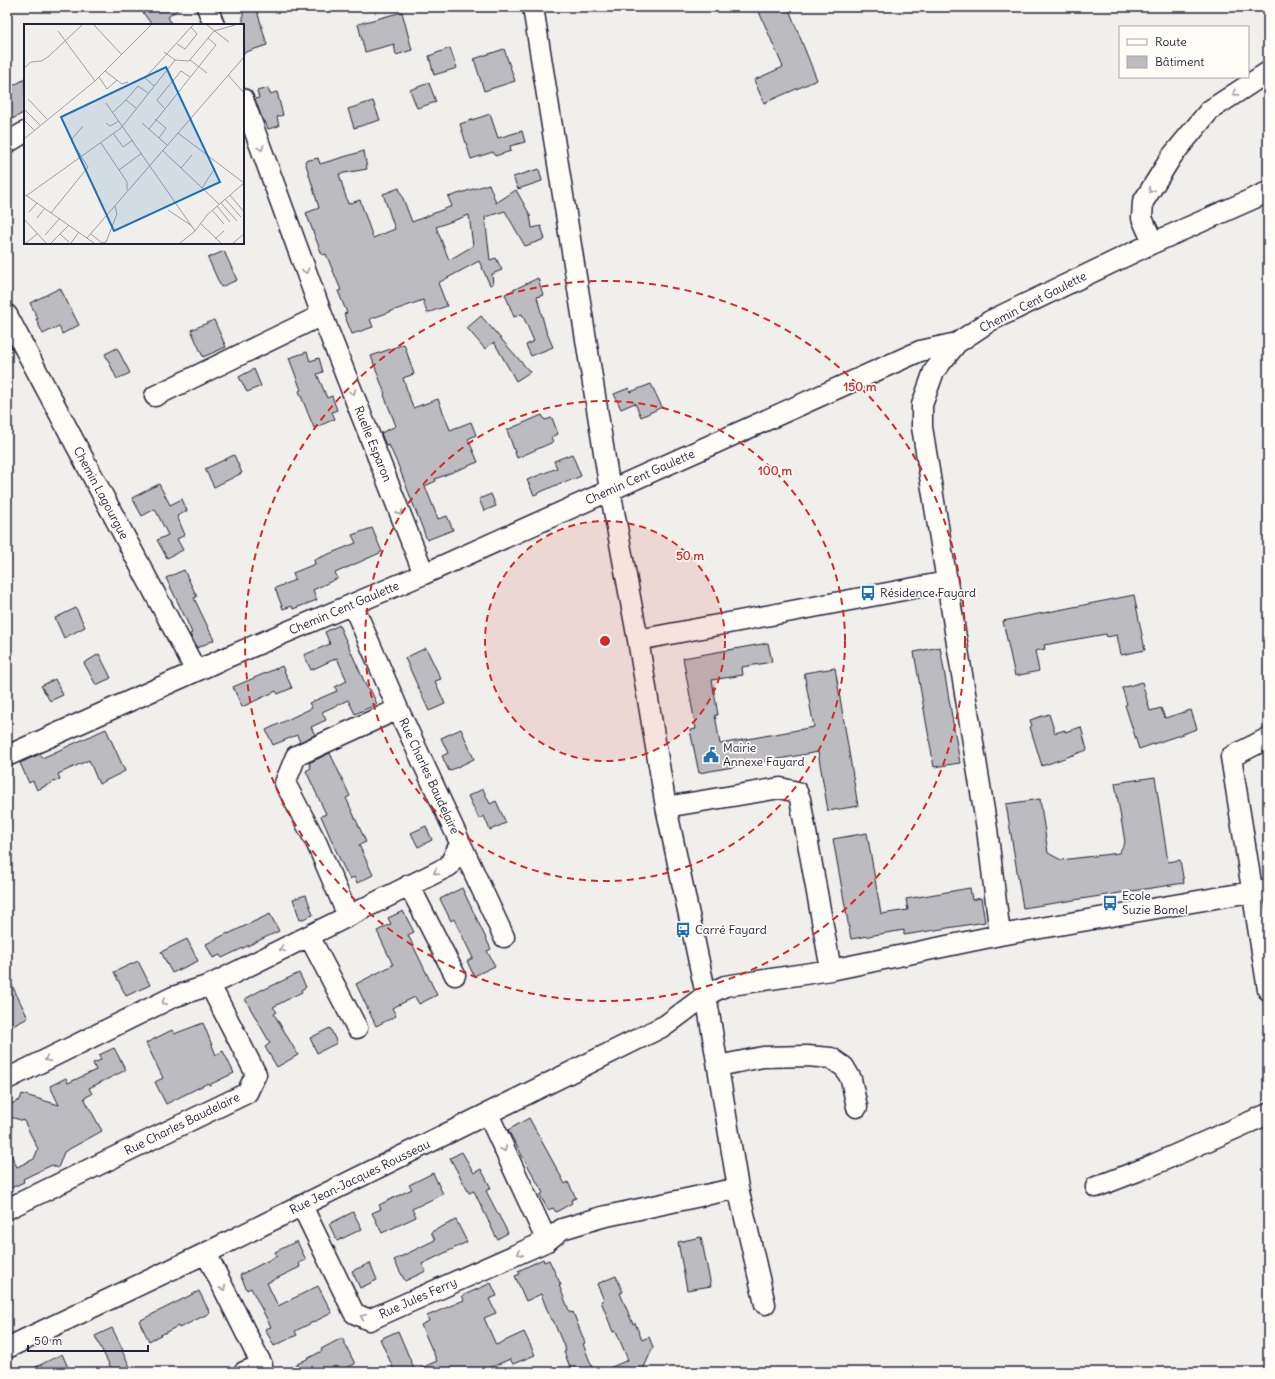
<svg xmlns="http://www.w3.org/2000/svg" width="1275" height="1379" font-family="Delius,sans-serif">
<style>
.building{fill:#bcbcc0;stroke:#22223b;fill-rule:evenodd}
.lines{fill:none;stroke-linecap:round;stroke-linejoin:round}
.minor-casing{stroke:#22223b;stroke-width:23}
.minor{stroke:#fdfcf7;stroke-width:20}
.oneway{stroke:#9a9aa2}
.ring{fill:none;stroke:#d62828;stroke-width:2;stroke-dasharray:7 5}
.labels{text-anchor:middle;stroke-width:3.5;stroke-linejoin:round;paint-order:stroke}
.street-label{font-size:12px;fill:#22223b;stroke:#fdfcf7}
.poi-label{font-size:12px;fill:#22223b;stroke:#fdfcf7;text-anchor:start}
.inset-road{fill:none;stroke:#9e9da5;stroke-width:1}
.view{fill:#1f6fb2;fill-opacity:0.15;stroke:#1f6fb2;stroke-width:2}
.inset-edge{fill:none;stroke:#22223b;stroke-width:2}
.centre{fill:#d62828;stroke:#fdfcf7;stroke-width:2}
.ring-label{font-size:12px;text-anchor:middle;font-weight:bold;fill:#d62828;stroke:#fdfcf7;stroke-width:3.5;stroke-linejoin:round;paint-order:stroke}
</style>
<rect width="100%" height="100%" fill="#f0efec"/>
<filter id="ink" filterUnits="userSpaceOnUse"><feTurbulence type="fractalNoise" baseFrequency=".025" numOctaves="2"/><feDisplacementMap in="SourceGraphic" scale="8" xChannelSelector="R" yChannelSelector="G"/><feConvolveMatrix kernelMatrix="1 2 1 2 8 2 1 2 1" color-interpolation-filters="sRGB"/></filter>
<g filter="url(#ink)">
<path class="building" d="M139,7H181L168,17L172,25H152Z
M243,7H256L267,45L243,53Z
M757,7H788L817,80L764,103L754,80L783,67Z
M402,12L412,50L396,55L394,44L365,52L358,24Z
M450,48L457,68L434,75L429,56Z
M504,49L515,81L484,91L474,59Z
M25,79V112L7,122V89Z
M429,83L436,102L417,108L410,90Z
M268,88L270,94L277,92L283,115L277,117L279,126L268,129L265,121H263L255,99L259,98L257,91Z
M373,101L380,120L354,128L348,109Z
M490,114L498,138L522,131L525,142L510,146L511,151L495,156L493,152L471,159L460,124Z
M364,151L367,169L339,174L348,204L360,200L373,238L395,229L383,194L399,188L412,222L452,206L448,197L489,184L496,203L516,190L530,215L532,228L541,226L545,239L525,246L505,211L485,217L490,260L496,258L502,270L492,274L493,284L490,285L479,261L438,283L447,306L427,313L423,300L370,319L373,327L352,334L344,314L347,313L338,291L341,290L326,254L322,255L306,213L319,208L305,161L318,158L320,164ZM469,215L473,246L449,260L436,227Z
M539,169L542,181L518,189L513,177Z
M224,251L237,280L221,287L208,258Z
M538,278L543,295L537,297L546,331L553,347L531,356L526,345L534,341L522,314L514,317L505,294Z
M60,288L79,325L62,334L59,326L43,334L36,319H38L30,303Z
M481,316L530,372L516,381L494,342L485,349L467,328Z
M214,320L226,347L203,357L191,330Z
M404,344L414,374L403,378L413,408L438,399L450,430L471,422L476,435L468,439L478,462L435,479L436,481L425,486L438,519L447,516L453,530L427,540L398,465L389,445L386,446L381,433L396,426L384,395L385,394L371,356Z
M117,348L130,373L117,379L105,354Z
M307,352L310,361L319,358L323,372L317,374L327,398L332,396L337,410L332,412L335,419L314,428L299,391L301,390L289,358Z
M254,369L261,386L247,392L239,377Z
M651,384L662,407L641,417L635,403L621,409L614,394L629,388L630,392Z
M542,415L545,420L552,418L558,434L551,437L553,442L517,458L507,430Z
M572,454L581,476L564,483L563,482L534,495L527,480L557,468L554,461Z
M234,455L242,473L214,487L205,469Z
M159,484L170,505L182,499L187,511L177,516L185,535L177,539L183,550L167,558L157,540L168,535L155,509L142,516L132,498Z
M491,494L496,506L484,511L479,499Z
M372,528L382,552L335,573L338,578L313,590L317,600L293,609L292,606L283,609L275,588L295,580L293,573L315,564L314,560L356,543L352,535Z
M184,570L197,597L194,598L214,640L197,648L190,634L192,633L185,617L166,578Z
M1134,595L1145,650L1121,655L1117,635L1107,637L1106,634L1044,645L1045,649L1035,651L1039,671L1015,676L1003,621Z
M76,608L85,627L64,638L55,618Z
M339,625L368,690L370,689L377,704L355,714L348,700L322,712L326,720L311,727L315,735L300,742L297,735L273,745L266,730L312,708L309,703L337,691L335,687L347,681L337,658L311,670L304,655L330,644L325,632Z
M768,643L772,662L742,667L743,675L712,680L718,715H715L720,744L814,727L804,673L835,668L858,806L828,811L818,752L699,773L690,730L696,729L683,658Z
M940,647L960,763L934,767L914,652Z
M426,648L441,679L435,681L445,704L429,711L405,658Z
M99,654L111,678L96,685L84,663Z
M282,666L292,688L278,694L276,691L242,707L233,687Z
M55,679L63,695L50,701L41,686Z
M1142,682L1150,711L1161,708L1165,718L1191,710L1197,729L1139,749L1125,705L1127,704L1122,688Z
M1049,714L1055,733L1065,730V732L1081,727L1087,750L1042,766L1030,727L1032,726L1030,720Z
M106,729L125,771L99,784L89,760L58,774L60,779L37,790L33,781L29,783L20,763L40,754L42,758Z
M461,729L474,759L449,771L442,756L448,753L441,738Z
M330,753L350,796L346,798L366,842L359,845L373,875L357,883L354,877L350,879L341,862L321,816L326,814L306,771L311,768L309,763Z
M1155,777L1168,862L1180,860L1184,883L1023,908L1006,804L1040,799L1048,853L1061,860L1119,853L1125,842L1115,783Z
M483,789L490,804L496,801L506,823L490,830L484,816L479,819L468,796Z
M426,826L432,840L418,847L411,833Z
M867,833L881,914L908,910L906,899L970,888L972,900L981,898L985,922L904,935V930L851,939L833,839Z
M462,888L491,949L487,951L495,966L474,976L467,961L473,958L454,919L451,921L440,899Z
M306,895L313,915L300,920L293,899Z
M403,911L414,932L408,935L437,995L419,1004L415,997L392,1008L396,1016L376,1026L356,984L393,965L377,931L391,924L388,918Z
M270,914L279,931L222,958L220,955L213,958L206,944L228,933V934Z
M187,939L198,961L172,973L161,952Z
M138,961L150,985L126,996L114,972Z
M299,973L306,987L301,990L302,992L273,1007L277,1012L274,1014L298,1055L277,1067L265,1047L270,1043L245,999L263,989V990Z
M7,975L28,1018L7,1029Z
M203,1023L216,1055L223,1051L234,1073L209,1085L208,1083L166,1104L155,1082L163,1078L146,1043L172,1030L174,1034Z
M330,1028L337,1043L317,1053L310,1038Z
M114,1048L126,1070L89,1088L92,1094L84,1098L102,1131L64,1152L58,1168L52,1165L23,1179L24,1182L11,1188L7,1180V1147L17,1167L34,1159L38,1149L24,1121L7,1116V1106L20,1100L22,1094L59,1105L50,1086L66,1078L68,1083L96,1070L93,1063L101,1060L99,1055Z
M529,1118L565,1184L568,1182L576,1198L571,1200L572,1203L556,1212L553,1208L548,1210L540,1195L543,1193L508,1130Z
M462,1152L474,1173L481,1169L491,1188L486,1191L508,1233L497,1239L474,1191L469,1193L450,1158Z
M433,1173L443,1194L412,1209L416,1217L382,1233L372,1213L381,1209L379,1205L412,1189L409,1185Z
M353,1212L362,1229L337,1241L329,1224Z
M456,1220L467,1242L422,1264L426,1271L405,1281L394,1260L435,1240L431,1232Z
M701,1237L711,1286L687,1290L678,1242Z
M297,1241L306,1260L299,1263L300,1267L267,1283L278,1306L318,1286L332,1313L295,1331L297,1335L274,1346L265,1329L271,1327L251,1288L247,1290L240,1275L277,1256L275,1252Z
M543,1259L544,1262L549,1260L561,1285H559L570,1313L573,1312L585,1343L583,1344L594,1372H572L564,1352L566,1351L553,1320H551L541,1294L526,1301L515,1276L520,1274L518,1271Z
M370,1263L377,1280L360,1288L352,1271Z
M616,1276L623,1292L620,1293L633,1324L635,1323L642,1340L649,1337L653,1347L642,1372H600L628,1360L616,1331L613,1332L601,1301L604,1300L597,1284Z
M491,1283L497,1296L489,1299L496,1313L484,1318L496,1345L524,1332L535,1355L513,1364L510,1359L480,1372H395L380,1339L398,1331L415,1371L437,1361L421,1325L429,1321L427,1316L464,1300L462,1296Z
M199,1291L210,1313L179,1328L178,1326L149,1341L139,1321Z
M112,1328L123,1350L122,1351L133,1372H113L95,1336Z
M342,1338L355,1364L337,1372H282L322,1351L321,1349Z
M62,1354L70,1372H26Z"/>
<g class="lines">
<defs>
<path id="minor" d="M207,7L214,25
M533,7L610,490L638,640L666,807L706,995L738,1188L765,1304
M243,99L322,315L424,574
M7,143L25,132
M1153,243L1142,218L1143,202L1172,156L1210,110L1268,72
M7,315L196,671
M957,343L934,371L922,405V427L987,829L1000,935
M155,396L322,315
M353,605L398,709L504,937
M638,640L946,582
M1268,738L1231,757L1268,990
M7,756L223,659L424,574L920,351L957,343L990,321L1153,243L1268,192
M666,807L780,788L797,792L800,799L831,970
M409,885L455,975
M348,916L317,844L285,783L296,756L398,709
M309,936L357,1028
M718,1066L763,1057L807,1056L831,1058L844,1067L851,1079L857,1107
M7,1079L173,997L210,985L449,866L460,844
M1096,1187L1148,1167L1268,1114
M302,1206L354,1313L369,1320L547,1241L488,1114
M7,1209L247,1093L256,1074L210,985
M547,1241L562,1229L602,1217L738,1188
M206,1253L262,1365L244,1372
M7,1348L206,1253L666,1025L706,995L725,986L831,970L1000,935L1268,889"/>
</defs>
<use href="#minor" class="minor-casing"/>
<use href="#minor" class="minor"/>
</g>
<defs><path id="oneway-chevron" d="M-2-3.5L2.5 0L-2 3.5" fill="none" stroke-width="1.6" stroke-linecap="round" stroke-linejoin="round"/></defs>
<g class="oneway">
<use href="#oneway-chevron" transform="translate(1235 93) rotate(147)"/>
<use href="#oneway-chevron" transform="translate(261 148) rotate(70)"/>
<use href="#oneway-chevron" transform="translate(1151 190) rotate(122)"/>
<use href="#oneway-chevron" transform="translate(306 271) rotate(70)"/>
<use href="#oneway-chevron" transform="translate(353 392) rotate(68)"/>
<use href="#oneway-chevron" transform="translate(400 513) rotate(68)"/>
<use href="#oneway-chevron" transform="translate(436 872) rotate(154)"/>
<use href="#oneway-chevron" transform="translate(282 949) rotate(154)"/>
<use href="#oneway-chevron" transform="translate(164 1002) rotate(154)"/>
<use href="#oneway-chevron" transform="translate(47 1059) rotate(154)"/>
<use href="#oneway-chevron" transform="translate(504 1149) rotate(65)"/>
<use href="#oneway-chevron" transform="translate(520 1253) rotate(156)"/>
<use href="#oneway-chevron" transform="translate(223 1288) rotate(63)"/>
<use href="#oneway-chevron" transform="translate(363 1317) rotate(-157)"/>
</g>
</g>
<circle cx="605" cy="641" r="120" fill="#d62828" fill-opacity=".12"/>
<g class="ring">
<circle cx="605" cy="641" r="120"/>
<circle cx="605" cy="641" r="240"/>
<circle cx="605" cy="641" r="360"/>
</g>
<defs>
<symbol id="bus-bare" viewBox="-9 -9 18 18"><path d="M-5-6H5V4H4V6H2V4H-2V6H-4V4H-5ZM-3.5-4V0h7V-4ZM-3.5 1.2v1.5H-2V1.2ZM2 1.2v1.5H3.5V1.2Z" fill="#1f6fb2" stroke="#fdfcf7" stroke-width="2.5" paint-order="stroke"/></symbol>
<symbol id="civic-bare" viewBox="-9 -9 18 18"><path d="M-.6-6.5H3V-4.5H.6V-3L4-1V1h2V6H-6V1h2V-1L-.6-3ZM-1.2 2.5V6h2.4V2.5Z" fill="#1f6fb2" stroke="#fdfcf7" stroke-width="2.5" paint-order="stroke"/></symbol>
</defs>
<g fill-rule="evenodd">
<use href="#bus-bare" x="857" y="582" width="22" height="22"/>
<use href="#civic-bare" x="700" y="744" width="22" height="22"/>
<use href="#bus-bare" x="1099" y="892" width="22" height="22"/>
<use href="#bus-bare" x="672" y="919" width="22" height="22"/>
</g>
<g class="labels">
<g class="street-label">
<text transform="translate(1033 302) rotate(-27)" y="4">Chemin Cent Gaulette</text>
<text transform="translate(373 444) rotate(68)" y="4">Ruelle Esparon</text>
<text transform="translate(640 477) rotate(-24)" y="4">Chemin Cent Gaulette</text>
<text transform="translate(101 493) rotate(62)" y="4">Chemin Lagourgue</text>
<text transform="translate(344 608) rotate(-23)" y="4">Chemin Cent Gaulette</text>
<text transform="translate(429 776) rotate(65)" y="4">Rue Charles Baudelaire</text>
<text transform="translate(182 1124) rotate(-26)" y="4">Rue Charles Baudelaire</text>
<text transform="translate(360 1177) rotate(-26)" y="4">Rue Jean-Jacques Rousseau</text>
<text transform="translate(418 1298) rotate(-24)" y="4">Rue Jules Ferry</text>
</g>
<g class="poi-label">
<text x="880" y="597">Résidence Fayard</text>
<text x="723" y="752">Mairie<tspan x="723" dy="14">Annexe Fayard</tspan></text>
<text x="1122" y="900">Ecole<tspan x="1122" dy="14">Suzie Bomel</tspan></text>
<text x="695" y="934">Carré Fayard</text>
</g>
</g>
<g transform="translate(24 24)">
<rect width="220" height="220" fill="#f0efec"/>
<path class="inset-road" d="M70,1L98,31M183,1L205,18M34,7L71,57M153,20L161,25L173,10L167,3M140,28L151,36M166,36L183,49M0,44L7,38L18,37L25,32L58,1M81,47L98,60L104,58M204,51L220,69M75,53L83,65L93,56M130,62L121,54L169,1M4,75L23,95M82,79L171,207M112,84L102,76L114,62L124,69M140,84L133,76L157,47L166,53M0,85L16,101M89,88L102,76M131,95L142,104L135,114M0,96L10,106M82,99L86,102L95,97M118,99L143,121M125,105L192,21L184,14M89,109L99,123L109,116M154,109L220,159M0,115L71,57L127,1M77,119L103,158V166M138,126L195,180M157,144L168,131M95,146L118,129M178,164L191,144M0,170L70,219M206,171L220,188M2,172L97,104L151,36L165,37L190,7L211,1M201,175L217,193M197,179L213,197M193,182L206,198M144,186L168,202M188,186L200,200M5,188L13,179M27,189L64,143L47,116L59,102M13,194L21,184M0,195L22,219M176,199L197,219M36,210L45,218M67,210L78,219L82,218L93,190L91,182M21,211L36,194M63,214L220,33M191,215L200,207M2,219L13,210M27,219L45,201M47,219L55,208M156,219L171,207L183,191L220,159M209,219L220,210"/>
<path class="view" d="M142,43L196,158L90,207L37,93Z"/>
<rect width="220" height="220" class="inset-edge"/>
</g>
<circle cx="605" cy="641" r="6" class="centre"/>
<g class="ring-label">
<text x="860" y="391">150 m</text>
<text x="775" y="475">100 m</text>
<text x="690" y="560">50 m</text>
</g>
<rect width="1275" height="1379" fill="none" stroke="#fdfcf7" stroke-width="24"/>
<rect x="12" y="12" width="1251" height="1355" fill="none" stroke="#22223b" stroke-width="1.5" filter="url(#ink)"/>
<rect x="1119" y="26" width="130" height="52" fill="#fdfcf7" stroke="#a5a5ac"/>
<rect x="1127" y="39" width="20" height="6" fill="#fdfcf7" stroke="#a5a5ac"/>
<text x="1155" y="46" font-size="12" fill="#22223b">Route</text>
<rect x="1127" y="56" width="20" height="12" fill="#bcbcc0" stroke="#a5a5ac"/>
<text x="1155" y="66" font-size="12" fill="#22223b">Bâtiment</text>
<path d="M28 1345v6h120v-6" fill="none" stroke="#22223b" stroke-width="2"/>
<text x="34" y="1345" font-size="12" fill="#22223b" stroke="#fdfcf7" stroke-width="3" paint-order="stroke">50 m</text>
</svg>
